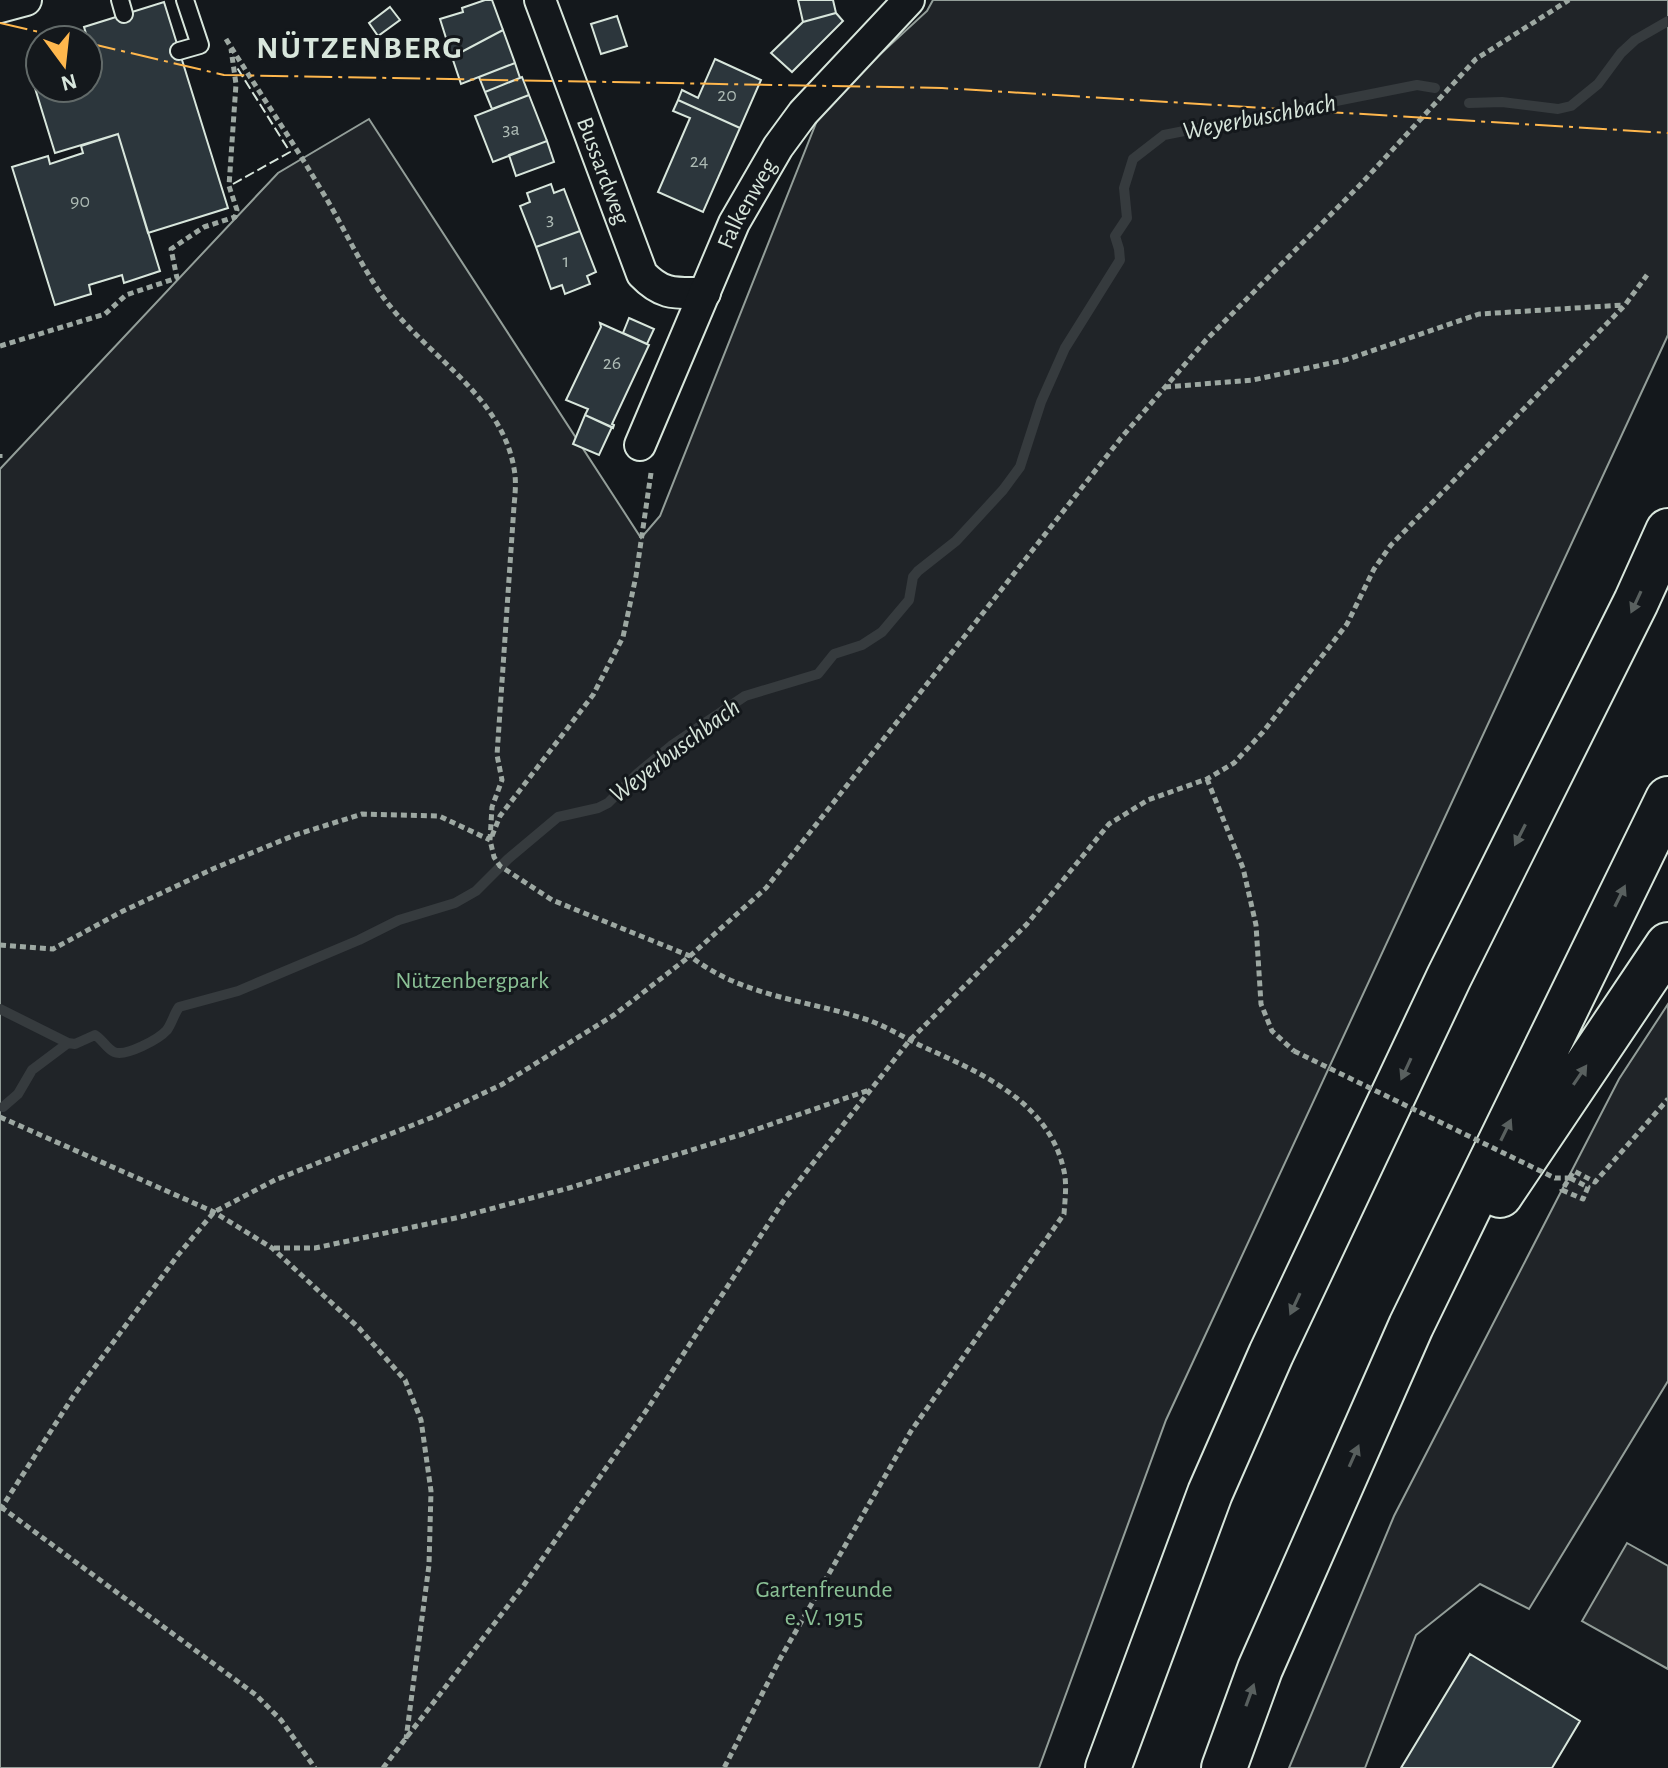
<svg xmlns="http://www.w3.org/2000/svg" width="1668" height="1768" font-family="'Alegreya Sans',sans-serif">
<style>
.green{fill:#202428;stroke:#939e99;stroke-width:2}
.parking{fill:#24282b;stroke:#939e99;stroke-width:2}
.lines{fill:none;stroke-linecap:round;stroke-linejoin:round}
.stream{stroke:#363b3e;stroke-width:10}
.building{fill:#2c363c;stroke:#d8e6dc;stroke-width:2}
.lane-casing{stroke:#d8e6dc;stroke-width:20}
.street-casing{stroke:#d8e6dc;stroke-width:34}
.highway-casing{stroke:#d8e6dc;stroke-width:48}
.path{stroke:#9da8a2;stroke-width:5;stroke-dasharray:6 4;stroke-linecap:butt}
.lane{stroke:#14181c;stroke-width:16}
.street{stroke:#14181c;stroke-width:30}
.highway{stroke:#14181c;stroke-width:44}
.path-bridge{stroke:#9da8a2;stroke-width:5;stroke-dasharray:6 4;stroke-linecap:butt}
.fence{stroke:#d8e6dc;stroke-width:2;stroke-dasharray:10 4;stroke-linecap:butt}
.power{stroke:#ffb74d;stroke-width:2;stroke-dasharray:28 6 4 6;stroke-linecap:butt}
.oneway{fill:#59605f}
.labels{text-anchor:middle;stroke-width:6;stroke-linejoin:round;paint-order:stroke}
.number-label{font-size:20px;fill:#adbab4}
.street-label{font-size:24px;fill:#d8e6dc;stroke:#14181c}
.park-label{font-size:24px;fill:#8ac095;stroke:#14181c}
.water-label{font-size:26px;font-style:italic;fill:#d8e6dc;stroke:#14181c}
.district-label{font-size:32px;font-weight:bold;letter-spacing:2px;fill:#d8e6dc;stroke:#14181c}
</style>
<rect width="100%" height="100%" fill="#14181c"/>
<path class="green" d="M933,0H1668V335L1166,1420L1039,1768H0V469L278,173L369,119L641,538L660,516L822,108L927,11Z
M1668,1004V1381L1529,1609L1480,1584L1416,1635L1365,1768H1289L1394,1516L1619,1079Z"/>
<path class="parking" d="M1627,1543L1668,1566V1669L1582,1621Z"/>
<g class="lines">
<path class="stream" d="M1469,103L1502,102L1558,109L1571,106L1598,84L1621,53L1635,40L1668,21
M0,1009L68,1043L75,1044L95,1035C102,1039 107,1049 114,1052C126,1057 159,1039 167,1030C172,1023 174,1014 179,1007L238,991L359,940L399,920L455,903L476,891L508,859L558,817L598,808L608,803L638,773L671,746L745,696L818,674L834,654L862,645L882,632L909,600L913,577L918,571L956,541L1003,490L1020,467L1041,402L1065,348L1120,260L1119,249L1115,236L1127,218L1124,188L1133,159L1164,135L1417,85L1435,88
M3,1107L18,1094L32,1070L68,1043"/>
</g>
<path class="building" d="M485,0H492L503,30L452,57L440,19L463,12L462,8Z
M798,0H833L836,13L803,22Z
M164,2L228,208L148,233L118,134L55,153L30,72L40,69V88H88V54L92,53L84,27Z
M390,7L400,20L378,36L369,23Z
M836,13L843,21L792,72L771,53L803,22Z
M617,16L627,46L601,54L591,24Z
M503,30L515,63L461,84L452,57Z
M715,59L761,80L740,128L678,100L682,90L698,98Z
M515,63L520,78L485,92L479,77Z
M522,77L529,95L492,109L485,92Z
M529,95L547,141L493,162L475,116Z
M678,100L740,128L703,212L658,192L690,118L673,111Z
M118,134L160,271L124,283L122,275L89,285L91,294L55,305L12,167L48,156L50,164L83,153L81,146Z
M547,141L554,162L516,176L509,155Z
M551,184L554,193L564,189L580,231L536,247L520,206L530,202L527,193Z
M580,231L596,272L587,276L590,284L565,294L562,285L551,289L536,247Z
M629,318L654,329L647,344L623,333Z
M600,323L649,345L612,424L614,425L613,428L585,415L588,409L566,400L601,327Z
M585,415L612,427L599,455L573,444Z
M1470,1654L1580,1721L1552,1768H1401Z"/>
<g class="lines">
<defs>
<path id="lane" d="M120,0L124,14
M179,51L200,45L185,0"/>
<g id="street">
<path id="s1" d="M540,0L642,274C663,296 676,293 705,293"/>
<path d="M0,7L26,0"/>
<path id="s2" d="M640,445L734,223L778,147L803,113L909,0"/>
</g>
<path id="highway" d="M1500,1195L1668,945
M1108,1768L1210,1493L1271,1354L1449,977L1636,602L1668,531
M1224,1768L1260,1669L1411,1326L1668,799"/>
</defs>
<use href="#lane" class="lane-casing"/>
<use href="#street" class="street-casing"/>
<use href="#highway" class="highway-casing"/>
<path class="path" d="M226,39C257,89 290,137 320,188C340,220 356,256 377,288C418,353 505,392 515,475C516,485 515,496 514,506L497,755L502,780L492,807L490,840L494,857L500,866L552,900L690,956C742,997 808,1000 868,1020C888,1027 908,1040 928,1049C984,1074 1050,1104 1064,1171C1067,1184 1065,1200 1064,1214L911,1431L781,1657L724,1768
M0,346L105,314L126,295L177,278L171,249L204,227L235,217L237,210L229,186L236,84L231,49
M1165,387L1253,380L1345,360L1479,314L1624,305
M0,454V458
M1207,779L1243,868L1256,925L1261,1004L1272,1031L1294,1051
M492,836L500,816L593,695L623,637L636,576L651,473
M0,945L53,949L123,911L215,868L295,835L362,814L439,816L490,840
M0,1117L214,1212L272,1248L359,1328L405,1380L421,1420L431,1491L429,1565L406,1739
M1570,1178L1588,1187L1583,1199L1562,1190L1574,1171L1595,1182L1668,1099
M274,1248H315L460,1217L569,1188L743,1134L869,1090
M1,1507L256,1695L281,1720L315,1768
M0,1510L74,1395L178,1255L214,1212L275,1180L433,1117L501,1085L614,1015L690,956L766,888L1121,438L1206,340L1360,185L1476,59L1569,0
M383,1768L524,1585L648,1408L784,1200L909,1041L1027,924L1109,824L1148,800L1207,779L1234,763L1263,732L1347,624L1374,569L1391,545L1625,305L1647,275"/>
<use href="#lane" class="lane"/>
<use href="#street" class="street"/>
<use href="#highway" class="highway"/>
<path class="path-bridge" d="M1294,1051L1555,1178H1570"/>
<path class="fence" d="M233,184L290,152L236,66"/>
<path class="power" d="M0,23L74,40
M88,43L224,75L942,88L1668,133"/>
</g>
<defs><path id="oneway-solid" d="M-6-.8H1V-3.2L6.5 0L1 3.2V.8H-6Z" transform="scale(2)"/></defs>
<g class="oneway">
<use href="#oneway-solid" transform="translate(1636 602) rotate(115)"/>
<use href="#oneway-solid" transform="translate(1520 835) rotate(117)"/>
<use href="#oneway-solid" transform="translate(1620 896) rotate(-64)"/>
<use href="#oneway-solid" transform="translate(1406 1069) rotate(115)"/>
<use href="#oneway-solid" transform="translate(1580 1075) rotate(-56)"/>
<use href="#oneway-solid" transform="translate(1506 1130) rotate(-64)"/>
<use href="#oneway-solid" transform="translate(1295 1304) rotate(115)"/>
<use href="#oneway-solid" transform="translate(1354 1456) rotate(-66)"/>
<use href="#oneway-solid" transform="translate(1250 1695) rotate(-70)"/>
</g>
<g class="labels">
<g class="number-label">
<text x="727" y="101">20</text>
<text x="511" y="135">3a</text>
<text x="699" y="167">24</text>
<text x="80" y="207">90</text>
<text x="550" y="225">3</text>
<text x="566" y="267">1</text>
<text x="612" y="369">26</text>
</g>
<g class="street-label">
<text dy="8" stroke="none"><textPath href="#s1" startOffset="182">Bussardweg</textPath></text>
<text dy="8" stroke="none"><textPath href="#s2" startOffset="264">Falkenweg</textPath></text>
</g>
<g class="park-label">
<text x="472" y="988">Nützenbergpark</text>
<text x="824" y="1597">Gartenfreunde<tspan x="824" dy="28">e. V. 1915</tspan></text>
</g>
<g class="water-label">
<text transform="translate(1259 116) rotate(-11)" y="9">Weyerbuschbach</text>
<text transform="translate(674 750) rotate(-37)" y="9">Weyerbuschbach</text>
</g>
<g class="district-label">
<text x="360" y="58">NÜTZENBERG</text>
</g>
</g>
<g transform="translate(64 64) rotate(165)"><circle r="38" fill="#14181c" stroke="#626a69" stroke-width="2"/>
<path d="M0-6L14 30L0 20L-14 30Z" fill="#ffb74d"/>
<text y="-12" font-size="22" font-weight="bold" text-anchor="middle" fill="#d8e6dc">N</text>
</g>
</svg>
